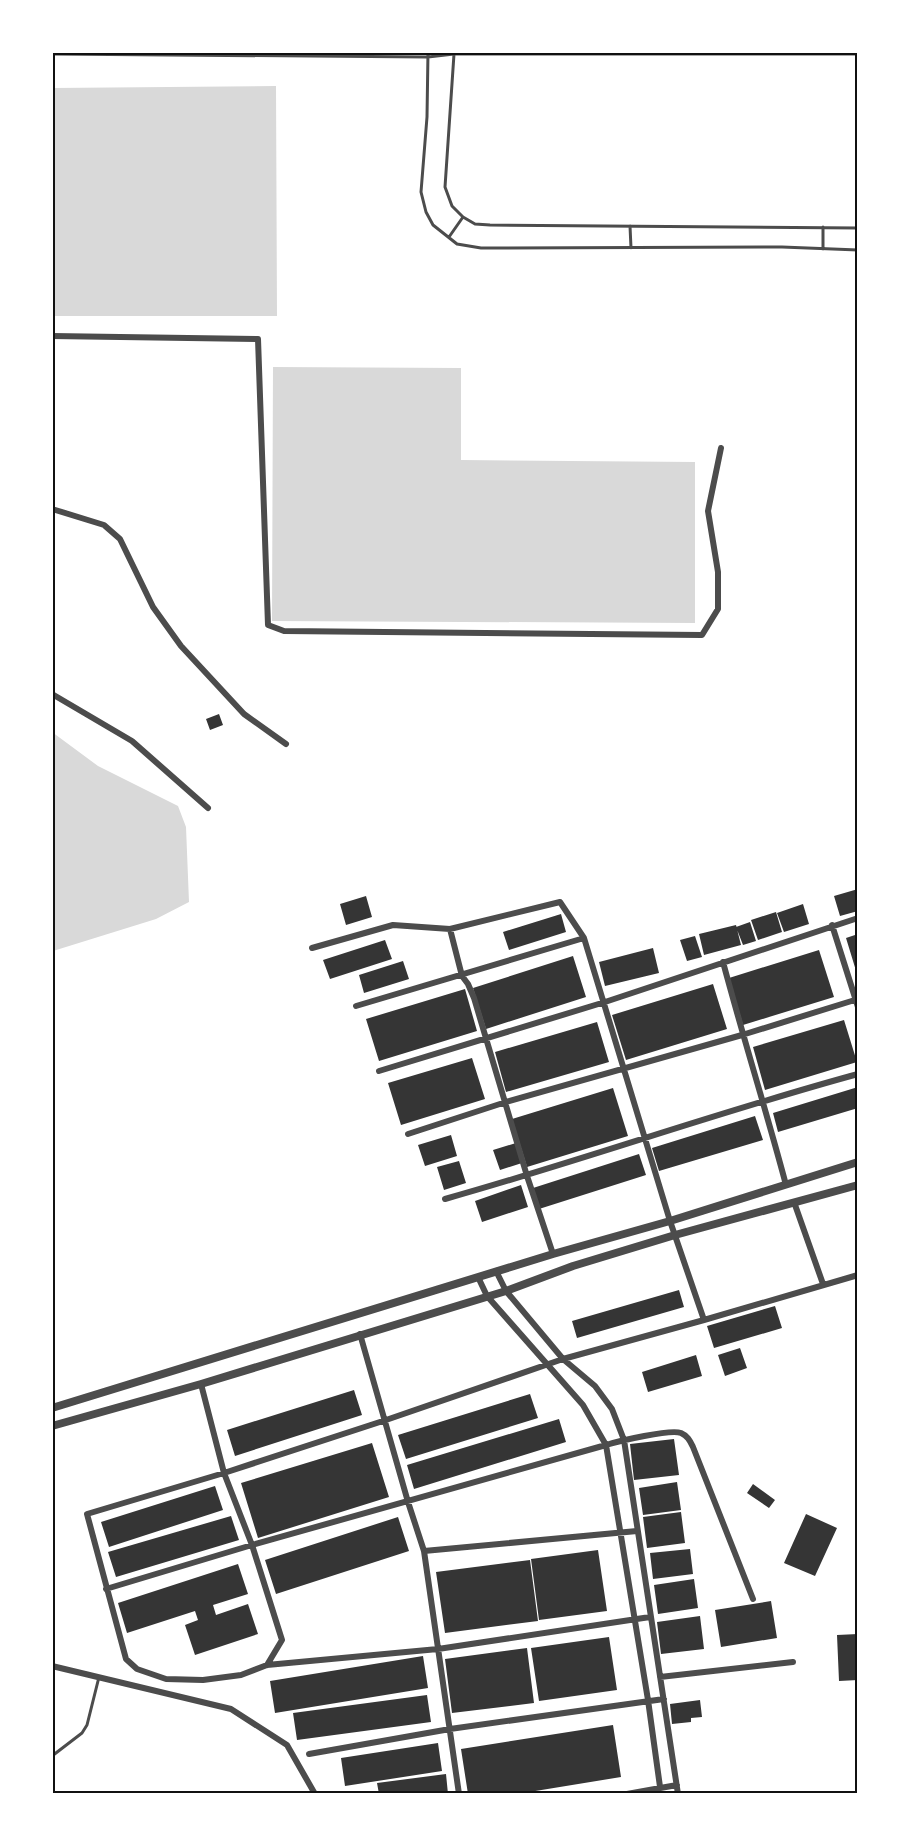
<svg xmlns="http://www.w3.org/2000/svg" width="910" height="1846" font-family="Jost,sans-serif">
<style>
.water{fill:#d9d9d9}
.building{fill:#353535}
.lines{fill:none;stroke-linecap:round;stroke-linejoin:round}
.service{stroke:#4c4c4c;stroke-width:3}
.minor{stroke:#4c4c4c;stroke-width:6}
.tertiary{stroke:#4c4c4c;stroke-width:8}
.neatline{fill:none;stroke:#111;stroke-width:2}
</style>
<rect width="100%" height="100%" fill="#fff"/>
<path class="water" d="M276,86L277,316H53V88Z
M273,367L461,368V460L695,462V623L272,621Z
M52,732L98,766L178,806L186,827L189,902L156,919L53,951Z"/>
<path class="building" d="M219,714L223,725L210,730L206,719Z
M858,889V911L840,916L834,896Z
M366,896L372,917L346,925L340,904Z
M803,904L809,924L784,932L777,913Z
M776,912L782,932L758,940L751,920Z
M561,914L566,932L509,950L503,932Z
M750,922L756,941L743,945L736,927Z
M736,925L741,945L704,955L699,934Z
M858,934V974H857L846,938Z
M695,936L702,957L687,961L680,940Z
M385,940L392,959L330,979L323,960Z
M653,948L659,973L605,986L599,962Z
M819,950L834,997L743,1025L729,978Z
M573,956L586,997L486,1029L473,988Z
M403,961L409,979L364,993L359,975Z
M713,984L727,1029L626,1060L612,1015Z
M465,989L477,1031L379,1061L366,1019Z
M844,1020L857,1062L765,1090L753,1047Z
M597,1022L609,1062L506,1092L495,1052Z
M472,1058L485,1099L401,1125L388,1083Z
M858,1087V1108L778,1132L773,1113Z
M613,1088L628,1136L527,1167L512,1119Z
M755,1116L763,1140L659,1171L652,1148Z
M451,1135L457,1156L425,1166L418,1145Z
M516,1143L522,1163L500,1170L493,1150Z
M639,1154L646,1175L539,1209L533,1188Z
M459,1161L466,1183L444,1190L437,1167Z
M521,1185L528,1207L482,1222L475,1201Z
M679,1290L684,1307L577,1338L572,1321Z
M775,1306L782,1328L714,1348L707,1326Z
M740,1348L747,1368L725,1376L718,1355Z
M696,1355L702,1376L648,1392L642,1372Z
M354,1390L362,1415L235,1456L227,1430Z
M530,1394L538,1418L406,1459L398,1435Z
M559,1419L566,1442L414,1489L407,1465Z
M674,1439L679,1475L634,1480L630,1444Z
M372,1443L389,1497L258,1538L241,1483Z
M677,1482L681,1510L643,1515L639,1488Z
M753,1484L775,1500L769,1508L747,1493Z
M215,1486L223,1510L109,1547L101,1522Z
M681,1512L685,1543L647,1548L643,1517Z
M806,1514L837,1528L815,1576L784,1563Z
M231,1516L239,1540L116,1577L108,1552Z
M398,1517L409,1551L276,1594L265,1560Z
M690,1549L693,1574L653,1579L650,1553Z
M598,1550L607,1611L539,1620L531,1559Z
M530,1560L538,1621L445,1633L436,1572Z
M238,1564L248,1594L213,1605L216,1615L248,1604L258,1634L195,1655L185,1625L198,1620L195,1611L127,1633L118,1603Z
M694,1579L698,1608L658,1614L654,1585Z
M771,1601L777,1638L721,1647L715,1610Z
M700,1616L704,1649L661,1654L657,1622Z
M858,1634V1680L839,1681L837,1635Z
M609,1637L617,1690L539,1701L531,1648Z
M527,1648L534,1703L452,1713L445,1659Z
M423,1656L428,1688L275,1713L270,1681Z
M427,1695L431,1722L297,1740L293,1713Z
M700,1700L702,1717L691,1718V1722L672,1724L670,1704Z
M613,1725L621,1777L517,1794H468L461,1749Z
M438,1743L442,1771L345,1786L341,1758Z
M446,1774L448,1794H379L377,1783Z"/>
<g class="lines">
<path class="service" d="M428,52L427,117L421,192L426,212L433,225L457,244L481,248L782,247L858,250
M52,54L428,57L454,54H858
M454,54L445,187L452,206L463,217L475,224L490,225L858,228
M630,226L631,248
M449,237L463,217
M823,249V227
M52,1756L82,1733L87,1725L99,1677"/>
<path class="minor" d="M52,336L258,339L268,625L284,631L702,635L718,609V572L708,511L721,448
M52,509L104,525L120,539L153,607L181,646L244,714L286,744
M52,694L132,741L208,808
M832,925L858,1007
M450,929L462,976L468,984L474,998L527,1176L553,1254
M312,948L393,925L450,929L560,902L584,938L670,1221L704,1320L563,1359L386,1420L224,1473L87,1514L126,1659L137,1669L166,1679L203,1680L241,1675L267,1665L438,1649L650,1617
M723,962C743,1037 766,1110 786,1185
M356,1006L584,938
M379,1071L605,1002L858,918
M408,1134L506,1102L742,1035L858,999
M445,1199C584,1160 718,1112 858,1074
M794,1202L823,1284
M496,1271L506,1291L563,1359L595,1386L612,1409L624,1440L678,1794
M478,1277L487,1296L583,1405L606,1445L648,1700L661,1794
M704,1320L858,1275
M360,1334L408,1502L424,1551L459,1794
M201,1384L224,1473L252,1545L282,1640L267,1665
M424,1551L637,1531
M106,1589L252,1545L606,1445C619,1441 670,1429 681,1433C688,1436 690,1441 693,1447L753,1599
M52,1666L231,1709L287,1745L315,1794
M660,1677L793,1662
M309,1754L450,1729L664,1699
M627,1794L677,1785"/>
<path class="tertiary" d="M52,1408L553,1254L670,1221L858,1162
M52,1426L201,1384L506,1291L573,1266L675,1235L858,1185"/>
</g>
<rect width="910" height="1846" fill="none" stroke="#ffffff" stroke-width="108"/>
<rect x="54" y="54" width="802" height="1738" class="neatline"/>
</svg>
